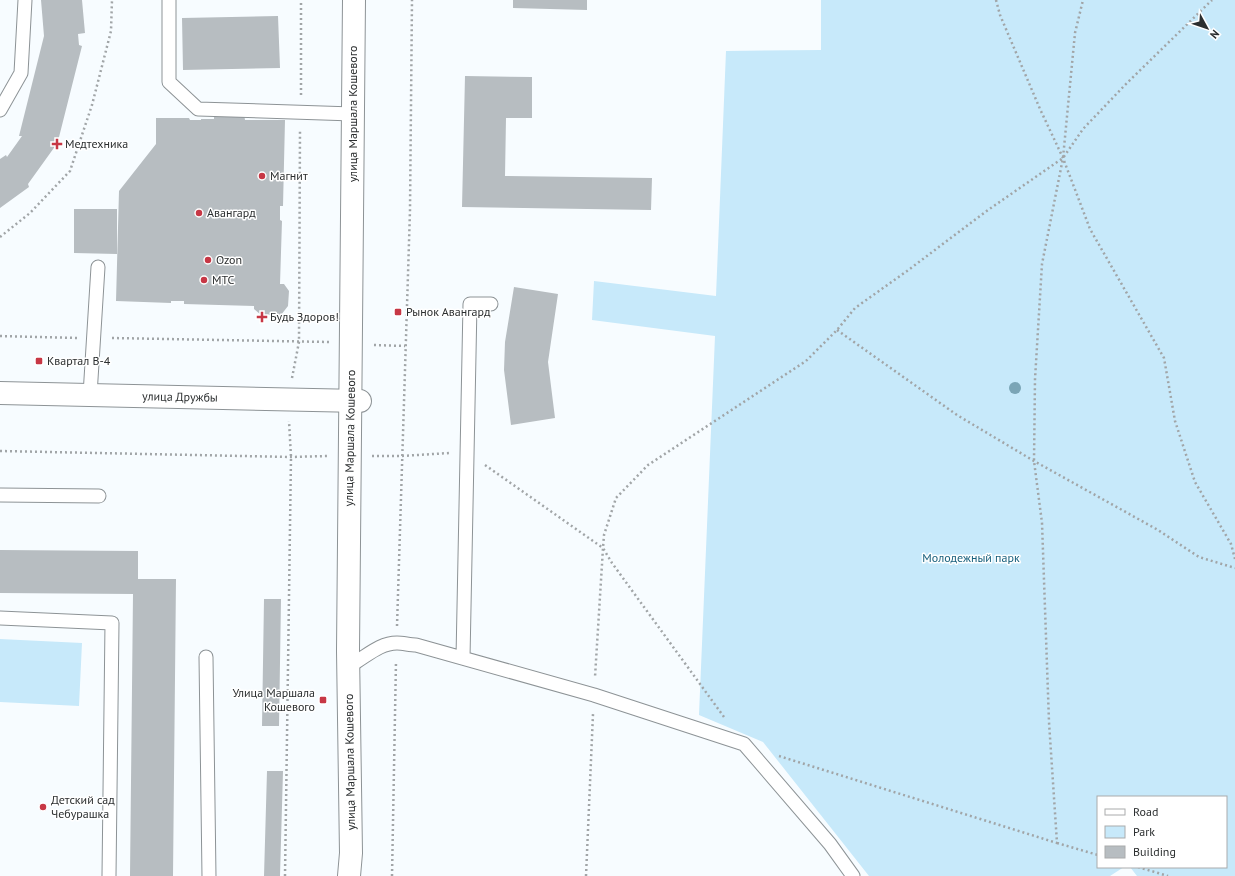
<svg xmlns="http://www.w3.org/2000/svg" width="1235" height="876" font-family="'PT Sans',sans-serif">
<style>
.green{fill:#c7e9fa}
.building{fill:#b7bdc1}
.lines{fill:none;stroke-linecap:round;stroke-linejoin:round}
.lane-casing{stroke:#8d9396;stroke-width:15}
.street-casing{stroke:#8d9396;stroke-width:24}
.secondary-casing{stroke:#8d9396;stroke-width:24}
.path{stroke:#a1a5a7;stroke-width:2.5;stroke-dasharray:2 3;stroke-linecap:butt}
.lane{stroke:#fff;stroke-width:13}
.street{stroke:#fff;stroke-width:22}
.secondary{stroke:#fff;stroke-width:22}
.tree{fill:#7ba5b6}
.poi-dot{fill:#c73745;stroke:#fff;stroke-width:1.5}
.labels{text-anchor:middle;stroke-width:3;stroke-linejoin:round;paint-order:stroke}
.street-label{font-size:12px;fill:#2b2e2f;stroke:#fff}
.poi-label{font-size:12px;fill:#2b2e2f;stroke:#fff;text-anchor:start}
.park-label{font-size:12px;fill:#155e7b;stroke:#fff}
</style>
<rect width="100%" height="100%" fill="#f7fcff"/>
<path class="green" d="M821,0H1235V876H1137L1130,867H1226V797H1098V867H1124L1110,876H869L763,742L699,715L715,336L592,320L594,281L716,296L726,51L821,50Z
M0,639L82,643L79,706L0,702Z"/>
<path class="building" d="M41,0H82L85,33L78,34L79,45L82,46L57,145H56L28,184L29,187L0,208V159L6,155L7,157L22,136H19L44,36Z
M513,0H587V10L513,8Z
M278,16L280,68L183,70L182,18Z
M465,76L532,77V118H506L505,176L652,178L651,210L462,207Z
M214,113L244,114L245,120H285L283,206H280V220L282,221L280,284H284L289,291L288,306L281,315H261L254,309V306L184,304V301H171V303L116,301L119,191L156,144V118H189L190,120H201V119H214Z
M74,209H117V254L74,253Z
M514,287L558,294L548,362L555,418L511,425L504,370L505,342Z
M0,550L138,551V579H176L173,876H130L133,594L0,593Z
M264,599H281L279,726H262Z
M267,771H283L280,876H264Z"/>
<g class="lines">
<defs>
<path id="lane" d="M169,0V82L198,109L353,114
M0,110L21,73L25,0
M90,395L98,267
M0,495L99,496
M0,618L112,623L109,876
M206,657L209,876
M463,658L470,304H491
M356,662C369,654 381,643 397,643C403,643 410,645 416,645L594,695L744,744L830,844L853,876"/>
<path id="street" d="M0,393L360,401"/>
<path id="secondary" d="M349,876L351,853L348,651L354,0"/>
</defs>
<use href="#lane" class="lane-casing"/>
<use href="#street" class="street-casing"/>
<use href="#secondary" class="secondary-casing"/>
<path class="path" d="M996,0L1000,15L1040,109L1063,158L1090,229L1164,358L1175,421L1195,482L1231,544L1235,559
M301,95V0
M0,237L30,213L70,171L92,105L111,31L112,0
M837,330L957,415L1034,461L1158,530L1199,557L1235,568
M0,336L77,338
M112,338L329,342
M374,345L405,346
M292,378L299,342L300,130
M0,451L291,457L327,456
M372,456H402L449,453
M485,465L603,548L595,677
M397,626L410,210L412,0
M724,717L612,563L603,548L604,535L616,498L648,465L806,361L837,330L855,308L907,271L988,210L1063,158L1083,129L1125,85L1212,0
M779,756L1057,843L1049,722L1042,523L1034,461L1035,379L1042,264L1063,158L1075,33L1083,0
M1057,843L1098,855
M1138,867L1168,876
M285,876L291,457L289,421
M392,876L396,661
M586,876L593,714"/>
<use href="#lane" class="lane"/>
<use href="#street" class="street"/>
<use href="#secondary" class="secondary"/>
</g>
<circle class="tree" cx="1015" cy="388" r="6"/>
<g class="poi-dot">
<path d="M55 138h4v4h4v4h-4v4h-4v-4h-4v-4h4z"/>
<circle cx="262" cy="176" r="4"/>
<circle cx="199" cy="213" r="4"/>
<circle cx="208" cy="260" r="4"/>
<circle cx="204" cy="280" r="4"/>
<rect x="394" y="308" width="8" height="8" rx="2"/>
<path d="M260 311h4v4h4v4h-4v4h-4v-4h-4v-4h4z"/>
<rect x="35" y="357" width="8" height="8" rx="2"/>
<rect x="319" y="696" width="8" height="8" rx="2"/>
<circle cx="43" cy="807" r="4"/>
</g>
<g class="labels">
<g class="street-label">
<text transform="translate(353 114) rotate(-90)" y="4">улица Маршала Кошевого</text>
<text transform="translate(180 397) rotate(1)" y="4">улица Дружбы</text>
<text transform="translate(350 438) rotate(-89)" y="4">улица Маршала Кошевого</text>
<text transform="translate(350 762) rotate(-91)" y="4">улица Маршала Кошевого</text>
</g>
<g class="poi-label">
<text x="65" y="148">Медтехника</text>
<text x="270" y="180">Магнит</text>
<text x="207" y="217">Авангард</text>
<text x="216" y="264">Ozon</text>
<text x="212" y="284">МТС</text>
<text x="406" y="316">Рынок Авангард</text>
<text x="270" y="321">Будь Здоров!</text>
<text x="47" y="365">Квартал В-4</text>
<text x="315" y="697" text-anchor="end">Улица Маршала<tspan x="315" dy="14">Кошевого</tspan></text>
<text x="51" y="804">Детский сад<tspan x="51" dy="14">Чебурашка</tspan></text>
</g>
<g class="park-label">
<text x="971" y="562">Молодежный парк</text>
</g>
</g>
<rect x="1097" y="796" width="130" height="72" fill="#ffffff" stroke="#aaabac"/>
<rect x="1105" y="809" width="20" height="6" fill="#ffffff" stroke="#aaabac"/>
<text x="1133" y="816" font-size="12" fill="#2b2e2f">Road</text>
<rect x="1105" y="826" width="20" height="12" fill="#c7e9fa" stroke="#aaabac"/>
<text x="1133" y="836" font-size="12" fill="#2b2e2f">Park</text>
<rect x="1105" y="846" width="20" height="12" fill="#b7bdc1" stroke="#aaabac"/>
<text x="1133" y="856" font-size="12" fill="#2b2e2f">Building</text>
<g transform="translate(1207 28) rotate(130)" stroke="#ffffff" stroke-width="3" paint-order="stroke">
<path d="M0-3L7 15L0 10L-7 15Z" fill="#2b2e2f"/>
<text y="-6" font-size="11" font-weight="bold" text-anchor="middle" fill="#2b2e2f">N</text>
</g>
</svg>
